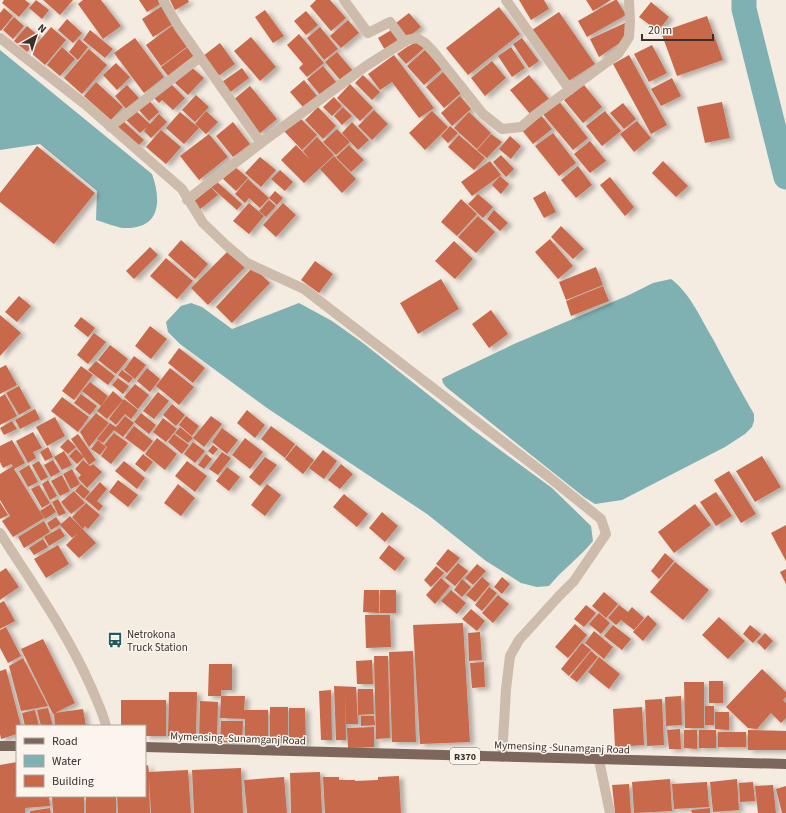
<svg xmlns="http://www.w3.org/2000/svg" width="786" height="813" font-family="'Source Sans 3',sans-serif">
<style>
.water{fill:#7fb0b2}
.lines{fill:none;stroke-linecap:round;stroke-linejoin:round}
.canal{stroke:#7fb0b2;stroke-width:25}
.building{fill:#c8694b;filter:url(#shadow)}
.minor{stroke:#cdbbac;stroke-width:10}
.major{stroke:#7d675c;stroke-width:10}
.labels{text-anchor:middle;stroke-width:3;stroke-linejoin:round;paint-order:stroke}
.shield{fill:#fbf5ee;stroke:#756b66;stroke-width:1}
.shield-label{font-size:10px;font-weight:bold;fill:#3b302b}
.poi-label{font-size:11px;fill:#3b302b;stroke:#fbf5ee;text-anchor:start}
.street-label{font-size:11px;fill:#3b302b;stroke:#fbf5ee}
</style>
<defs>
<filter id="shadow"><feDropShadow dx="4.5" dy="2.5" stdDeviation="2" flood-color="#0004"/></filter>
</defs>
<rect width="100%" height="100%" fill="#f4ebe1"/>
<path class="water" d="M0,50L152,174C162,202 160,230 123,228C115,227 104,222 96,220L97,191L40,144L0,150Z
M671,279C690,293 701,319 713,339C726,364 740,390 754,414V421L752,427L745,434L725,447L622,500L595,504L584,497L446,387L443,383L442,379L445,377L514,344L629,295L653,283Z
M191,303L202,307L232,329L299,303L332,321L363,343L473,430L552,488L591,526L593,541C579,558 562,570 549,586L537,587L521,583L486,561L427,514L267,408L180,344L168,332L166,322L181,306Z"/>
<g class="lines">
<path class="canal" d="M744,0V9L786,177"/>
</g>
<path class="building" d="M4,0H25L30,4L19,17L2,3Z
M36,0L49,10L42,19L29,8Z
M43,0H73L60,15Z
M83,0H101L121,26L103,39L78,4Z
M139,0H161L162,3L147,12Z
M170,0H188L189,2L175,10Z
M316,0H330L346,18L331,31L310,6Z
M519,0H544L549,9L531,20Z
M586,0H611L593,11Z
M615,0H617L626,15L587,37L578,21Z
M651,2L669,17L658,31L639,17Z
M162,6L173,24L153,37L142,19Z
M499,7L520,34L468,75L446,48Z
M4,8L13,16L1,31L0,30V13Z
M265,10L284,36L273,43L255,17Z
M306,11L318,25L306,35L294,21Z
M559,12L595,64L567,82L532,30Z
M409,13L421,27L407,38L396,23Z
M707,16L723,60L677,76L661,32Z
M14,17L24,26L13,39L3,30Z
M67,19L82,33L73,43L58,30Z
M348,20L359,33L341,48L330,36Z
M625,23L624,40L599,57L590,39Z
M173,25L188,46L161,66L146,45Z
M27,26L40,37L27,52L14,41Z
M51,27L66,40L45,65L30,52Z
M320,27L338,49L324,60L307,38Z
M393,29L401,42L385,50L378,38Z
M90,30L113,49L105,58L83,40Z
M299,34L324,63L307,77L299,68L303,64L287,45Z
M251,37L276,67L260,81L234,51Z
M135,38L164,77L144,93L114,53Z
M522,38L539,61L529,68L513,44Z
M79,39L88,47L78,60L69,52Z
M416,42L424,48L406,64L397,54L407,47Z
M220,43L235,64L217,77L203,56Z
M652,45L667,73L649,82L634,54Z
M62,47L75,59L60,76L47,65Z
M188,47L196,58L169,77L161,67Z
M511,47L525,68L512,77L498,56Z
M89,49L107,65L82,94L64,78Z
M425,50L442,69L424,85L407,66Z
M337,52L353,71L341,81L325,62Z
M394,55L434,108L419,118L392,82L380,90L368,74Z
M629,55L667,125L651,134L613,64Z
M492,61L506,78L485,96L471,78Z
M116,63L130,77L117,90L103,75Z
M190,66L204,78L188,95L175,83Z
M323,66L337,83L321,96L307,79Z
M242,68L249,78L229,93L222,82Z
M443,72L461,93L444,108L426,87Z
M363,75L380,92L372,100L355,83Z
M529,75L550,100L531,115L510,90Z
M672,78L681,96L661,106L651,89Z
M304,80L317,96L303,107L290,92Z
M96,82L123,107L111,120L84,96Z
M169,82L185,98L173,110L162,100L159,103L154,98Z
M350,84L373,108L360,121L337,98Z
M127,85L139,98L127,110L115,96Z
M584,85L602,107L583,123L564,100Z
M250,86L277,119L259,134L232,101Z
M196,95L209,107L195,122L182,110Z
M460,96L471,109L452,126L441,113Z
M334,97L342,106L332,116L323,107Z
M148,99L159,112L149,121L138,109Z
M558,100L588,138L573,150L542,113Z
M722,102L730,138L705,143L697,107Z
M623,103L636,119L624,129L610,113Z
M318,107L336,126L323,139L305,120Z
M343,107L352,116L342,125L334,116Z
M135,110L150,124L159,114L167,122L151,138L144,131L147,127L140,133L126,120Z
M374,110L388,124L372,140L358,126Z
M206,111L218,122L206,134L195,124Z
M432,111L448,127L425,150L409,133Z
M605,111L621,131L602,146L586,126Z
M180,112L199,128L184,144L166,128Z
M469,112L491,133L477,149L454,128Z
M540,114L552,129L533,144L521,129Z
M299,117L317,135L302,150L284,131Z
M122,120L144,140L138,146L117,126Z
M637,121L651,138L634,152L620,134Z
M233,122L250,144L233,157L216,136Z
M352,122L369,140L358,150L342,133Z
M450,126L458,133L448,143L441,136Z
M337,129L350,142L336,155L323,142Z
M161,130L181,147L166,164L146,147Z
M553,133L576,163L559,176L535,146Z
M209,134L228,157L199,180L180,156Z
M491,134L502,142L487,158L477,150Z
M459,135L485,158L474,170L448,147Z
M510,136L521,146L511,159L499,149Z
M317,137L334,155L304,183L281,160L296,145L310,160L303,151Z
M590,141L606,161L590,173L574,154Z
M349,145L364,160L351,172L336,157Z
M37,146L95,193L54,244L0,202V193Z
M501,155L514,169L506,177L493,162Z
M334,156L356,179L342,193L320,169Z
M260,157L276,170L261,187L245,173Z
M490,161L501,175L472,196L461,182Z
M663,161L688,186L676,197L652,173Z
M234,166L248,178L236,191L223,179Z
M578,166L592,185L576,198L561,180Z
M280,170L293,182L285,191L271,179Z
M500,176L509,184L501,194L492,185Z
M610,177L634,207L625,216L600,185Z
M248,179L269,198L260,208L249,198L245,203L235,194Z
M216,181L242,204L237,210L211,187Z
M211,187L218,195L199,210L193,202Z
M275,191L283,198L277,205L269,198Z
M545,191L556,212L544,218L533,198Z
M478,194L493,207L483,218L468,204Z
M461,199L477,214L457,236L441,222Z
M269,200L276,206L266,217L259,211Z
M249,203L264,216L249,234L233,221Z
M283,203L296,215L276,237L263,225Z
M494,210L508,223L500,231L487,219Z
M478,216L495,232L476,253L458,237Z
M561,226L584,249L573,259L551,237Z
M550,239L573,266L558,279L535,252Z
M181,240L208,264L195,279L168,255Z
M454,241L473,259L455,279L435,261Z
M150,247L158,255L134,279L126,271Z
M229,250L246,266L208,305L191,288Z
M166,258L193,281L177,299L150,276Z
M315,261L333,274L319,293L301,280Z
M253,267L270,283L232,323L216,307Z
M596,267L603,285L566,300L559,282Z
M441,279L459,309L418,334L400,303Z
M603,286L609,301L571,316L566,301Z
M19,296L31,306L17,322L5,312Z
M491,310L508,334L489,348L472,324Z
M0,315L21,333L0,356Z
M81,317L95,328L88,337L74,326Z
M150,326L167,339L151,359L135,346Z
M94,333L106,342L88,364L77,355Z
M110,345L128,359L116,374L98,360Z
M179,348L205,368L193,383L168,363Z
M134,356L146,365L135,379L124,370Z
M96,361L115,376L108,385L88,370Z
M6,365L17,385L0,394V368Z
M81,366L93,375L74,400L62,391Z
M147,368L160,379L150,392L137,381Z
M170,368L194,387L179,405L156,386Z
M122,370L133,378L129,383L118,375Z
M118,378L129,386L123,394L112,385Z
M90,382L108,396L101,406L82,391Z
M135,384L149,395L138,409L124,397Z
M19,386L31,408L19,415L6,393Z
M113,391L123,400L107,419L97,411Z
M158,392L169,401L154,419L143,411Z
M5,394L17,416L0,425V397Z
M81,394L97,406L90,415L74,403Z
M62,397L89,417L78,432L51,411Z
M124,399L138,410L131,419L125,414L116,425L109,419Z
M172,404L185,415L176,426L163,415Z
M35,409L40,419L20,429L15,420Z
M247,410L265,425L255,438L237,423Z
M96,413L109,423L89,447L80,432Z
M141,413L156,425L149,434L134,422Z
M125,416L134,423L123,437L114,430L103,443L97,439L110,423L116,427Z
M186,416L199,426L192,436L179,425Z
M211,416L222,424L204,447L193,438Z
M55,417L65,436L47,446L36,427Z
M163,418L177,429L166,442L153,432Z
M12,421L17,429L4,435L0,428Z
M134,426L153,441L144,452L125,438Z
M271,426L295,444L285,458L261,439Z
M180,427L193,438L188,443L175,433Z
M222,428L238,440L227,454L212,442Z
M33,432L42,448L33,452L36,458L28,463L16,441Z
M114,433L128,443L111,464L101,456L107,447L104,445Z
M78,434L96,460L89,465L84,457L77,464L69,456L76,449L84,457L71,439Z
M174,434L189,445L182,454L168,442Z
M157,438L177,454L165,470L145,454Z
M245,438L263,452L250,469L232,455Z
M68,439L76,447L68,454L60,447Z
M12,440L25,463L14,469L44,518L13,537L2,521L10,516L0,500V474L13,466L11,464L3,468L0,462V446Z
M98,440L106,447L100,455L91,449Z
M193,442L205,451L195,463L184,454Z
M213,445L218,449L213,455L208,451Z
M296,445L314,460L303,474L285,459Z
M48,447L53,457L45,461L40,452Z
M323,450L337,461L324,479L309,468Z
M64,451L72,465L62,470L54,457Z
M222,452L231,458L218,475L209,469Z
M143,454L153,462L145,472L135,464Z
M206,454L212,459L204,469L198,465Z
M762,456L781,487L755,502L736,471Z
M265,457L277,465L260,486L249,477Z
M53,460L60,472L51,477L44,465Z
M83,460L90,466L93,464L102,472L87,488L78,478L81,475L75,469Z
M39,461L48,477L41,481L32,465Z
M124,461L145,478L137,489L115,471Z
M187,461L207,476L195,492L175,476Z
M341,464L353,474L340,489L328,480Z
M29,465L38,482L28,487L19,471Z
M227,467L240,477L229,491L216,481Z
M72,469L80,484L71,489L63,474Z
M729,471L756,514L741,523L714,480Z
M62,475L70,491L60,496L51,481Z
M48,480L57,496L50,500L42,484Z
M118,480L138,495L128,507L109,492Z
M100,482L107,489L97,501L103,506L99,511L85,499Z
M81,484L90,492L84,499L75,491Z
M178,484L195,498L181,516L164,503Z
M267,484L281,495L265,516L251,505Z
M39,485L50,503L42,508L31,489Z
M74,491L85,503L71,514L61,502Z
M716,492L732,516L716,526L700,502Z
M344,494L368,514L357,527L333,507Z
M58,499L66,513L59,516L52,502Z
M0,502L8,515L0,519Z
M86,503L100,515L88,529L85,526L83,529L72,517Z
M51,504L56,512L45,519L40,511Z
M695,504L711,525L674,553L658,532Z
M382,512L398,526L385,542L369,528Z
M70,516L96,543L79,558L66,545L78,533L72,538L60,525Z
M56,517L61,524L51,530L47,523Z
M44,521L50,532L24,548L18,537Z
M786,525V561L771,533Z
M60,528L65,536L49,546L44,537Z
M43,539L48,547L34,555L29,548Z
M58,545L69,564L46,578L34,559Z
M389,545L405,558L395,571L379,558Z
M448,549L460,558L447,573L436,564Z
M665,553L674,561L659,579L651,571Z
M675,562L709,590L683,620L650,592Z
M458,563L468,571L455,586L445,578Z
M477,564L486,571L473,585L465,578Z
M436,566L444,573L431,587L424,580Z
M6,568L19,587L0,600V572Z
M786,569V584L780,572Z
M482,577L490,584L475,602L466,595Z
M502,577L510,584L502,594L494,587Z
M441,578L450,586L435,604L426,595Z
M462,579L471,587L462,597L454,590Z
M489,587L497,593L482,611L475,605Z
M364,590H379V613L363,612Z
M380,590H396V613H380Z
M451,590L466,603L457,614L441,601Z
M604,592L618,604L606,618L592,606Z
M498,595L509,604L493,623L482,613Z
M4,601L15,621L0,629V603Z
M586,605L596,613L584,627L574,619Z
M619,605L628,612L632,607L644,618L634,630L621,620L616,625L608,618Z
M471,609L485,621L477,631L462,619Z
M599,613L610,623L601,634L589,624Z
M365,615H390L391,647L366,648Z
M648,615L657,624L643,641L633,632Z
M719,617L745,641L728,659L702,635Z
M463,623L470,742L420,744L413,625Z
M575,624L587,635L568,658L555,647Z
M613,625L631,639L622,650L604,636Z
M750,625L761,634L753,643L743,634Z
M6,627L21,656L8,663L0,648V630Z
M594,631L613,647L604,659L585,643Z
M480,632L482,660L469,661L468,633Z
M765,633L773,641L765,650L757,642Z
M43,639L75,703L53,714L21,649Z
M582,643L591,650L569,676L561,669Z
M413,651L416,742H392L389,652Z
M591,651L598,657L577,682L570,677Z
M374,656H388L390,738L376,739Z
M599,657L620,674L609,689L588,672Z
M23,658L48,706L21,711L9,666Z
M372,660L373,684H357L356,661Z
M484,662L485,687L472,688L470,663Z
M209,664H232V690H221V696H208Z
M6,669L21,726H17V734L1,739L0,734V671Z
M762,669L786,692V697L783,700L786,703V718L781,723L771,713L757,729L748,728L726,707Z
M709,681H723V703H709Z
M684,682H704V728H685Z
M334,686L356,687L358,724H346L345,689L346,740H336Z
M358,689H373L374,714L358,715Z
M331,690L332,740H321L319,691Z
M169,692H197L196,737L168,736Z
M221,696H245L244,710H268V743H245V719L220,718Z
M681,696L682,725L666,726L665,697Z
M662,699L664,745L647,746L645,700Z
M121,700H166V736H145V726H121Z
M200,701L218,702L217,739H199Z
M705,706H714V725H705Z
M270,707H288V743H270Z
M642,707L644,745L615,747L613,709Z
M48,708L53,726H41L37,710Z
M289,708H305L306,744H289Z
M83,709L86,726H55L54,713Z
M35,710L39,726H25L22,713Z
M715,712H729V730L715,729Z
M361,716H374L375,725L361,726Z
M221,721H243L242,743L220,742Z
M374,727V747L348,748L347,728Z
M680,729L681,749H669L667,730Z
M684,730H697V749L684,748Z
M699,730H716V748H699Z
M748,730L786,731V750H748Z
M718,732H746V747H718Z
M17,762V796H49L50,806L25,808V813H0V765Z
M148,765L149,772L188,770L191,813H151L149,779L150,813H118L117,796H145V766Z
M241,768L243,813H194L192,770Z
M320,772L322,813H291L290,773Z
M399,776L401,813H325L323,777H339V780H355V781L378,780V777Z
M284,777L287,813H247L244,780Z
M670,779L672,811L634,813L632,782Z
M737,779L739,810L713,812L710,782Z
M707,782L709,807L674,809L672,784Z
M753,782L755,801L740,802L739,783Z
M629,784L631,813H615L612,785Z
M773,785L776,813H758L755,786Z
M786,786V813H782L776,789Z
M52,796H84V813H53Z
M86,796H116V813H86Z
M50,808L51,813H30V811Z
M710,808V813H692L691,810Z"/>
<g class="lines">
<path class="minor" d="M163,0L178,26L261,143
M344,0L368,33L390,22L405,42
M506,0L570,90
M0,38L86,105L182,189L203,223L226,245L247,263L304,289L545,474L601,519L606,534L574,581L559,596L519,640L510,656L506,689L502,757
M110,127L200,57
M187,200L261,143L366,66L407,40L417,38L425,43L433,51L483,114L502,129L521,127L535,115L618,54L629,37L630,22L629,0
M0,533C32,583 68,634 92,689C97,701 103,713 106,726
M599,760L610,813"/>
<path class="major" d="M0,746H17
M145,747L786,764"/>
</g>
<defs>
<symbol id="bus-bare" viewBox="-9 -9 18 18"><path d="M-5-6H5V4H4V6H2V4H-2V6H-4V4H-5ZM-3.5-4V0h7V-4ZM-3.5 1.2v1.5H-2V1.2ZM2 1.2v1.5H3.5V1.2Z" fill="#1f5a5e" stroke="#fbf5ee" stroke-width="2.5" paint-order="stroke"/></symbol>
</defs>
<g fill-rule="evenodd">
<use href="#bus-bare" x="104" y="629" width="22" height="22"/>
</g>
<g class="labels">
<rect class="shield" x="450" y="748" width="30" height="16" rx="3"/>
<g class="shield-label">
<text x="465" y="760">R370</text>
</g>
<g class="poi-label">
<text x="127" y="638">Netrokona<tspan x="127" dy="13">Truck Station</tspan></text>
</g>
<g class="street-label">
<text transform="translate(238 738) rotate(2)" y="4">Mymensing -Sunamganj Road</text>
<text transform="translate(562 747) rotate(2)" y="4">Mymensing -Sunamganj Road</text>
</g>
</g>
<rect x="16" y="725" width="130" height="72" fill="#fbf5ee" stroke="#aea6a0"/>
<rect x="24" y="738" width="20" height="6" fill="#7d675c" stroke="#aea6a0"/>
<text x="52" y="745" font-size="12" fill="#3b302b">Road</text>
<rect x="24" y="755" width="20" height="12" fill="#7fb0b2" stroke="#aea6a0"/>
<text x="52" y="765" font-size="12" fill="#3b302b">Water</text>
<rect x="24" y="775" width="20" height="12" fill="#c8694b" stroke="#aea6a0"/>
<text x="52" y="785" font-size="12" fill="#3b302b">Building</text>
<g transform="translate(36 36) rotate(39)" stroke="#fbf5ee" stroke-width="3" paint-order="stroke">
<path d="M0-3L7 15L0 10L-7 15Z" fill="#3b302b"/>
<text y="-6" font-size="11" font-weight="bold" text-anchor="middle" fill="#3b302b">N</text>
</g>
<path d="M642 34v6h71v-6" fill="none" stroke="#3b302b" stroke-width="2"/>
<text x="648" y="34" font-size="12" fill="#3b302b" stroke="#fbf5ee" stroke-width="3" paint-order="stroke">20 m</text>
</svg>
